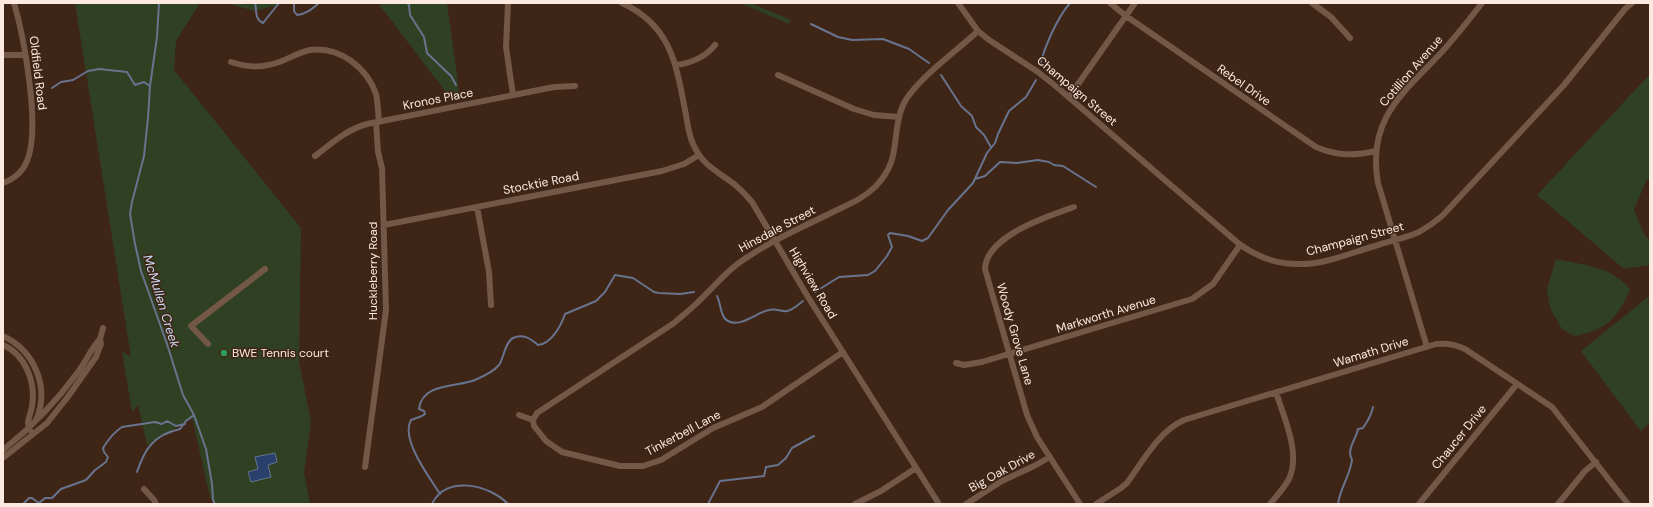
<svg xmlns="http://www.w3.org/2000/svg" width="1653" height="507" font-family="'DM Sans',sans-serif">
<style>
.green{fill:#304023}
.water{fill:#28406b;stroke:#68738e}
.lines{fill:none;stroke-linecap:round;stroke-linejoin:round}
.stream{stroke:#68738e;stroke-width:2}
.minor{stroke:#735747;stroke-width:6}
.leisure-dot{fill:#2e9e5b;stroke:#3e2516;stroke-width:1.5}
.labels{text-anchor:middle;stroke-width:3;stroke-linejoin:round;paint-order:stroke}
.street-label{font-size:12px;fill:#fceae1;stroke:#3e2516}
.poi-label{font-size:12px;fill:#fceae1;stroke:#3e2516;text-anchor:start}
.water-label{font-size:13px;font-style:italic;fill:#c8d9f6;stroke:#3e2516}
</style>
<rect width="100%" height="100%" fill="#3e2516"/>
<path class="green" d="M75,3H200L176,41L174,70L301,228L299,362L311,422L304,472L310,504H214L210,497L192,418L147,445L138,405L132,412L122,351L131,357Z
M227,3H287L254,11Z
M378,3H447L460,98L451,99Z
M740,3H751L791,20L789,24Z
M1650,74V178L1646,181L1634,210L1645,236L1650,240V265L1624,269L1537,195Z
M1556,259C1582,265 1614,266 1630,290C1618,318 1605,331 1574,336L1562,329L1550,308L1547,289Z
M1648,297L1650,299V422L1641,431L1581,351Z"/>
<path class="water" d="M275,453L277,462L268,465L271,477L251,482L248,472L258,469L255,457Z"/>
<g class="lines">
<path class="stream" d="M159,3L157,37L150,86L148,118L144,156L132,202L130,214L135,244L141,271L167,344L183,395L194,415L206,449L212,484L213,500L215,504
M255,3C257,10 254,19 263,23L279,3
M294,3V11L297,15C306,14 312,9 319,3
M407,3L409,5L410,15L424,37L427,53L451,76L456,85
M811,24L838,37L852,40L883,39L909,49L929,63
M1040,65C1045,46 1057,18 1070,3
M941,75L961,106L972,116L976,127L984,135L991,147
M52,88L61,82L73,80L88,71L99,69L127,72L135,85L144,82L150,86
M975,179L985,176L1000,162L1017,163L1038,160L1049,162L1054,165L1063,166L1096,187
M815,292L839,277L868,275L875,271L887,256L892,247L888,235L890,233L908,236L922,241L928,238L948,210L973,183L987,153L995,143L998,134L1009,111L1026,97L1036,80
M717,296C721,303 720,317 728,321C741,328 757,312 769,310C775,308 781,312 787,311C793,310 799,304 803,301
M137,472C145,448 154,435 180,429L186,421L194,415
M440,494C430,478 400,439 411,420L422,416L425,414L424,411L419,409C422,382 459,387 475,380C482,377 494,371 499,365C504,358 505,342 513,338C523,333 531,339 538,345C551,344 561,326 565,314L596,301L605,292L615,275L633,278L654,292L659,293L680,294L694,292
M23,504L29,498H32L39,503L45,498H52L61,489L86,480L95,470L106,462L108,457L104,452L103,448C108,440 114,432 122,427L155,422L162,424L167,421L176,426L185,424
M432,504C446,474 490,485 508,504
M708,504L720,481L764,476L766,467L778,465L786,458L792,448L814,436
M1338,504C1340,488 1350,476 1352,460C1346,450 1356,439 1358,429L1363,428C1368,420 1371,417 1373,407"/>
<path class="minor" d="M508,3L506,47L513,95
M622,3C670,25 676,62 685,110C688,124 688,136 695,148C703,164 716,171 730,181C739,187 745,194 752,202L808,297L939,504
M958,3L978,31L989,40L1038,72L1058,88L1238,243C1255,256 1275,264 1298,264C1324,265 1350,253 1375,246C1390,241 1406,238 1419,232C1428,227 1435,222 1442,216L1564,85L1625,9L1632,3
M1110,3L1126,16L1316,147C1337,156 1354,156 1376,151
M1312,3L1331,17L1350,38
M3,55H25
M231,62C249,68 264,68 282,61C292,57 300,52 310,50C340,46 367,68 376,94C378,103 378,113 379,122
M675,65C689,64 706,57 715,45
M778,75L854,109L874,115L899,117
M1069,97L1135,3
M315,156C332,143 346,130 367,124L554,87L575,86
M3,183C14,179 23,171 27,161C41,129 24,37 14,3
M477,207L489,272L491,305
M1074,207C1048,216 986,236 985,269L1027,415L1037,437L1080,504
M384,225L662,171L684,164L699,155
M3,336C35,351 50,388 36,420
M208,344L191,326L265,269
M3,345C26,355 36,383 32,406C31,415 25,422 30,430
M1427,347L1378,183C1367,121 1400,96 1439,55C1455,38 1468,21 1482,3
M956,363L964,365L982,362L1192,299L1213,284L1240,245
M519,415L533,420
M533,420L537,413L674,323C682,316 691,309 699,301C714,287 726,271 743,260C771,241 802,227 831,213C847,205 863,199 875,187C903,159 890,135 903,105C914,81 958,50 978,31
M533,420L534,426L546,441L562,452L620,466H643L661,460L713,428L762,407L843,352
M3,450C32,427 56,402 78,372C86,361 91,349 100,339
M3,458L47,423L67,398L96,357L101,344L100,339L103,328
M365,467L386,310L382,168L378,152L376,122
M144,489L154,500L156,504
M855,504L881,491L916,468
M966,504L1002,481L1034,466L1050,457
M1096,504L1121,488L1127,483C1143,461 1159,431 1184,420L1436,344C1447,343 1455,344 1465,349L1552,407L1628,504
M1270,504C1277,496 1284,488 1289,479C1301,453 1284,418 1276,392
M1419,504L1517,384
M1558,504L1585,471L1596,462"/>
</g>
<circle class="leisure-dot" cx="224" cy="353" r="4"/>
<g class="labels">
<g class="street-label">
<text transform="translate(1411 71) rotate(-49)" y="4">Cotillion Avenue</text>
<text transform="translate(38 73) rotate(83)" y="4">Oldfield Road</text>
<text transform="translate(1244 85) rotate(35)" y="4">Rebel Drive</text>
<text transform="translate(1077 91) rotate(40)" y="4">Champaign Street</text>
<text transform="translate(438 99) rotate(-11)" y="4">Kronos Place</text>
<text transform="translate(541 183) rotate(-11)" y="4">Stocktie Road</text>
<text transform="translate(777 229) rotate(-28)" y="4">Hinsdale Street</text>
<text transform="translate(1355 239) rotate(-15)" y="4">Champaign Street</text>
<text transform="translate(373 271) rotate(-90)" y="4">Huckleberry Road</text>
<text transform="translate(813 283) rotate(59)" y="4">Highview Road</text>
<text transform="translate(1106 314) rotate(-17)" y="4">Markworth Avenue</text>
<text transform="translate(1015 334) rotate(74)" y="4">Woody Grove Lane</text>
<text transform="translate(1371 352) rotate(-17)" y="4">Wamath Drive</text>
<text transform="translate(683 433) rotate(-28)" y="4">Tinkerbell Lane</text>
<text transform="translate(1459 437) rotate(-51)" y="4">Chaucer Drive</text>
<text transform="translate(1002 471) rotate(-29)" y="4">Big Oak Drive</text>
</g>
<g class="poi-label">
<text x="232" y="357">BWE Tennis court</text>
</g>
<g class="water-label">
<text transform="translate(162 301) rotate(73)" y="5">McMullen Creek</text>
</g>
</g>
<rect width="1653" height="507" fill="none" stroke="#fceae1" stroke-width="8"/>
</svg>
